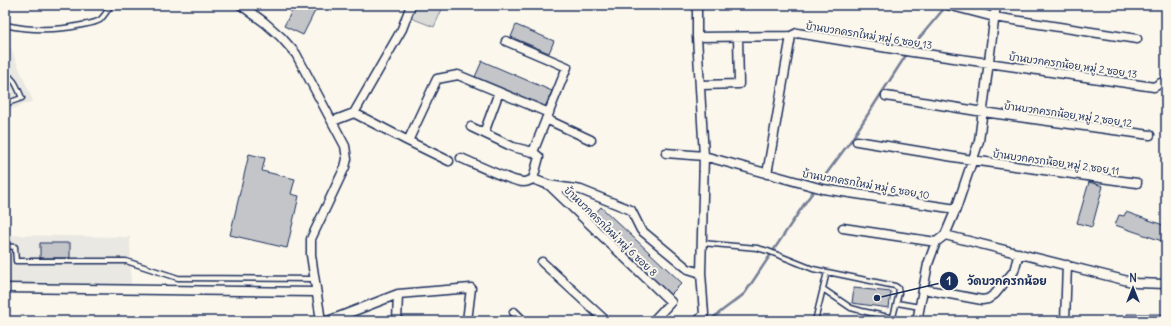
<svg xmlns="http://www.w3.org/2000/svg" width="1171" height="326" font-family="Delius,'Playpen Sans Thai',sans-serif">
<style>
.built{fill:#eae8e2}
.green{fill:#dadad7;stroke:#7a849a}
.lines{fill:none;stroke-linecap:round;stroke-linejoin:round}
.stream{stroke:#747e96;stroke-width:2.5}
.building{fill:#c3c5c9;stroke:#1b2f5e}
.lane-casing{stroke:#1b2f5e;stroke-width:7}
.street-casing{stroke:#1b2f5e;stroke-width:11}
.lane{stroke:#fbf7ec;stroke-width:4}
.street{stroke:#fbf7ec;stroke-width:8}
.labels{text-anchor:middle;stroke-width:4;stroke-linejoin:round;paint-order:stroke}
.street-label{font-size:10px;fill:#1b2f5e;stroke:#fbf7ec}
.leader{fill:none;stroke:#1b2f5e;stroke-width:1.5}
.callout-dot{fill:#1b2f5e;stroke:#fbf7ec;stroke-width:1.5}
.mark-label{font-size:12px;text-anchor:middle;font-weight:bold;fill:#fff}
.callout-label{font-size:11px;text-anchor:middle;font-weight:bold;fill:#1b2f5e;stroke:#fbf7ec;stroke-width:4;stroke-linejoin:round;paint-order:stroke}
</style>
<rect width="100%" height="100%" fill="#fbf7ec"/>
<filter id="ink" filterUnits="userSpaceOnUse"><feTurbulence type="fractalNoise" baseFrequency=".025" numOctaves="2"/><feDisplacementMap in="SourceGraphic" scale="8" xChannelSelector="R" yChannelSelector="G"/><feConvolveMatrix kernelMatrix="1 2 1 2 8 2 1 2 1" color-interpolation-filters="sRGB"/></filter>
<g filter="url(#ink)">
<path class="built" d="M5,35L33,101L5,112Z
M5,235L130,237L131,286L5,284Z"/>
<path class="green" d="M416,5H444L434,27L411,18Z"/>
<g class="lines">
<path class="stream" d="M710,321C721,310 734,303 745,293L807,200L852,139L910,49L947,5"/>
</g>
<path class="building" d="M295,5H318L303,35L284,26Z
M516,25L554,41L549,53L511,37Z
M482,61L552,91L545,107L475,77Z
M249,154L265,158L262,171L295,179L291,194L299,196L287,248L230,235Z
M1089,182L1103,186L1092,227L1077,223Z
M601,207L682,283L670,295L589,220Z
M1126,212L1166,226V230L1162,241L1115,225L1119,215L1124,216Z
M40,243H70V258H40Z
M854,288L891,292L889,308L852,303Z
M1127,314H1162V321H1127Z"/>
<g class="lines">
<defs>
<path id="lane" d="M5,25C32,31 55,31 82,25C87,24 95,23 100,20C104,16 108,10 111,5
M5,73C15,79 17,87 22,98L5,104
M702,243L757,248L768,251L813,269L895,286L898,288L899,293L892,321
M5,246L15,247L16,261H126L178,278L314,279
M823,289L851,308L862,311L893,318
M897,303L920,307
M815,321L827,272"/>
<path id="street" d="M241,5L264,22L281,37L296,54L345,146L347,159L345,167L311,239V255L321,321
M697,5V37L704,156L701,273L704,314L698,321
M948,5L994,17L1137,39
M697,37L791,36L797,33L912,52L1154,87L1166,80
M701,85L739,84L738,37
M886,96L983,112L1150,135
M354,113L402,29L411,5
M546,119L591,140
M333,121L354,113L408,141L437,79L458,75L549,113
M471,127L513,147L533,152
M484,133L499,92
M408,141L449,161
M857,141L972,160L1137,183
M666,153L704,156L823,189L956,209
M461,158C475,164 511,182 524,182C528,182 530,180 533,179L539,157L533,152L567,67L506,41
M767,174L791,36
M533,179L549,185L671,302L653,321
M549,185L581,190L631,210L641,230L688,269L701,273
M843,228L936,242
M945,235L1136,283L1166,284
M542,262L606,321
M5,288L316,292
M923,289L982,300L988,299L995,294L1014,271L1019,253
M514,312L523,321
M328,321L398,294L471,288L467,321
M397,321L398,294
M917,321L928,264L936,242L945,235L956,209L979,141L996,5
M1065,321L1067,265"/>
</defs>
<use href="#lane" class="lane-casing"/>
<use href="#street" class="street-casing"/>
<use href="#lane" class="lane"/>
<use href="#street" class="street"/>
</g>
</g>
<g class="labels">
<g class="street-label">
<text transform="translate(869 35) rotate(9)" y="4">บ้านบวกครกใหม่ หมู่ 6 ซอย 13</text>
<text transform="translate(1073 65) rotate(8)" y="4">บ้านบวกครกน้อย หมู่ 2 ซอย 13</text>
<text transform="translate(1068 114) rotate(8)" y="4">บ้านบวกครกน้อย หมู่ 2 ซอย 12</text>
<text transform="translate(1056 162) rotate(8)" y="4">บ้านบวกครกน้อย หมู่ 2 ซอย 11</text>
<text transform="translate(866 184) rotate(10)" y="4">บ้านบวกครกใหม่ หมู่ 6 ซอย 10</text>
<text transform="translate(611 231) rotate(44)" y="4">บ้านบวกครกใหม่ หมู่ 6 ซอย 8</text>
</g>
</g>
<path class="leader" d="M877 298L949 281"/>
<g class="callout-dot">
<circle cx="877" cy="298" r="4"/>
<circle cx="949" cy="281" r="10"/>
</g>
<g class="mark-label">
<text x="949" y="285">1</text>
</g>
<g class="callout-label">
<text x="1007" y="285">วัดบวกครกน้อย</text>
</g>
<rect width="1171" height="326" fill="none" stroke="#fbf7ec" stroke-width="20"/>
<rect x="10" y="10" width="1151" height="306" fill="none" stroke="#1b2f5e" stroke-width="1.5" filter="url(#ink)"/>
<g transform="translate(1133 288)" stroke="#fbf7ec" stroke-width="3" paint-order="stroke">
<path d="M0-3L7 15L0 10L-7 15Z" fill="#1b2f5e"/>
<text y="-6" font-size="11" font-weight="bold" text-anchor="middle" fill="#1b2f5e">N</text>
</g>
</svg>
